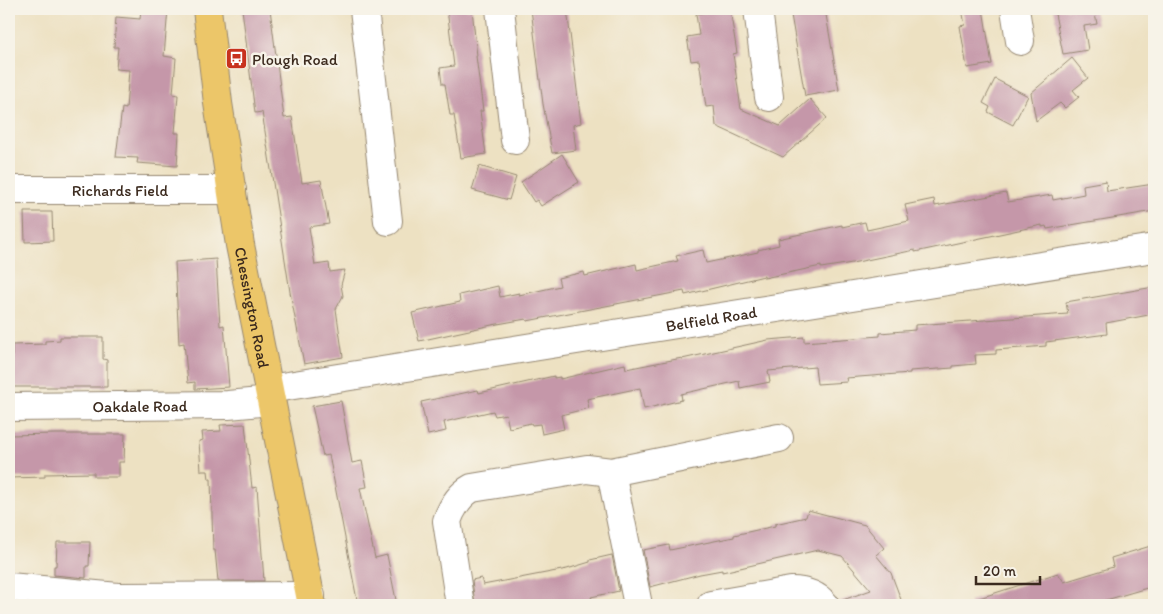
<svg xmlns="http://www.w3.org/2000/svg" width="1163" height="614" font-family="Itim,sans-serif">
<style>
.building{fill:#c597a9}
.lines{fill:none;stroke-linecap:round;stroke-linejoin:round}
.minor-casing{stroke:#948670;stroke-width:30}
.major-casing{stroke:#948670;stroke-width:30}
.minor{stroke:#fff;stroke-width:28}
.major{stroke:#ecc669;stroke-width:28}
.labels{text-anchor:middle;stroke-width:5;stroke-linejoin:round;paint-order:stroke}
.poi-label{font-size:16px;fill:#3b2a1e;stroke:#f7f3e8;text-anchor:start}
.street-label{font-size:16px;fill:#3b2a1e;stroke:#f7f3e8}
</style>
<rect width="100%" height="100%" fill="#f7f3e8"/>
<filter id="ink" filterUnits="userSpaceOnUse"><feTurbulence type="fractalNoise" baseFrequency=".02" numOctaves="2"/><feDisplacementMap in="SourceGraphic" scale="10" xChannelSelector="R" yChannelSelector="G"/><feConvolveMatrix kernelMatrix="1 2 1 2 8 2 1 2 1" color-interpolation-filters="sRGB"/></filter>
<filter id="wash" filterUnits="userSpaceOnUse"><feTurbulence type="fractalNoise" baseFrequency=".0096" numOctaves="4" result="noise"/><feDisplacementMap in="SourceGraphic" scale="20" xChannelSelector="R" yChannelSelector="G"/><feGaussianBlur stdDeviation="1.12" result="paint"/><feColorMatrix in="noise" values="0 0 0 0 0 0 0 0 0 0 0 0 0 0 0 0 0 1.4 0 .05"/><feComposite in="paint" operator="in"/></filter>
<g filter="url(#wash)">
<rect width="100%" height="100%" fill="#ede1c2"/>
<g id="blocks">
<path class="building" d="M141,9H168L164,56L176,58L173,94L178,95L175,133H179L177,166L137,163L138,158L116,157L122,108L126,109L129,70L116,69L118,47H114L116,17L140,19Z
M242,9H270L284,118L292,117L302,183L321,180L329,224L309,227L315,265L329,263L330,272L345,270L341,285L343,296L336,309L343,357L304,364L290,292L262,112L255,113Z
M447,9H472L477,56H476L483,111H480L486,154L461,158L454,115H450L445,84H442L440,68L454,66Z
M531,9H567L581,123L573,125L576,150L552,153L543,104Z
M708,9H730L737,53L733,54L741,109L780,126L810,99L827,118L783,157L716,126L714,106L706,107L699,60L691,61L687,37L699,35L696,14L708,12Z
M790,9H825L839,90L805,96Z
M962,9H983L992,64L967,68L960,26L965,25Z
M1054,9H1094L1097,24L1084,26L1088,50L1063,54Z
M1072,58L1088,78L1073,90L1079,97L1065,108L1060,103L1036,121L1031,93Z
M995,79L1028,96L1013,125L988,112L990,107L983,103Z
M562,154L579,182L541,206L537,200L534,202L521,182Z
M479,166L516,177L509,200L472,190Z
M1106,181L1107,191L1154,184V211L1047,229L1046,226L1042,227V225L915,252V250L852,263L821,268V266L764,278V276L685,295L684,291L527,321L526,319L492,325L419,341L412,313L460,302L459,295L498,286L500,297L519,293V295L560,286L558,278L584,272L585,276L636,264L637,270L678,261L676,256L703,250L706,263L758,252V250L779,245L778,239L842,225V227L865,222L867,230L909,221L905,205L934,199L935,206L1006,193L1008,202L1052,195L1053,200L1084,194L1083,185Z
M24,212H52L53,241L25,242Z
M216,259L220,326L224,325L229,387L195,389V382L188,383L184,343L179,344L175,262Z
M1154,287V314L1106,323L1107,334L1046,342V346L996,350V354L975,355L976,364L953,366V368L910,371V373L846,378L847,382L817,384L815,367L768,371L770,382L740,388L739,381L681,394L682,400L644,409L640,388L587,399L589,408L561,415L564,429L542,434L540,424L532,425L531,423L509,428L506,414L495,416L493,411L444,422L446,431L428,435L421,402L478,390L479,393L554,376V378L560,377V379L625,364L626,369L682,358V359L768,340L804,337V342L880,336V333L915,330V325L1068,314L1066,302Z
M60,337H103V359L107,360V387H9V361H12V345L45,344V341L60,340Z
M341,401L352,463L362,461L367,487L360,488L375,558L387,555L397,605H358L329,455L323,456L312,406Z
M245,424L252,488L257,487L264,581H218L215,550H213L211,479H209L208,471H201L199,441L203,440L202,432L221,431L220,425Z
M55,434H125L124,462H119V477H94V473L45,474V477L9,478V435Z
M808,510L865,525L884,548L876,555L891,573L903,605H840V601L871,590L842,556L818,550L740,568L722,572V570L700,574L650,587L643,550L669,545L670,550L734,537V535L775,526V524L806,517Z
M57,542H90L89,566H86V578L54,575V566H56Z
M1154,545V586L1089,605H970V601L1058,573L1064,582L1113,567L1111,558Z
M612,555L619,591L591,597L592,600L567,605H475L472,580L481,578L483,585L567,569L590,562V560Z"/>
</g>
</g>
<g filter="url(#ink)">
<use href="#blocks" fill-opacity="0" stroke="#948670" stroke-width="1"/>
<g class="lines">
<defs>
<g id="minor">
<path d="M364,9L388,221"/>
<path d="M500,9L515,140"/>
<path d="M758,9L769,97"/>
<path d="M1015,9L1020,41"/>
<path id="s1" d="M9,190H232"/>
<path id="s2" d="M269,389L1154,248"/>
<path id="s3" d="M9,407L228,405L271,401"/>
<path d="M611,472L638,605"/>
<path d="M9,587L118,597L311,596"/>
<path d="M460,605L447,521C452,507 459,495 472,488L587,469L611,472L779,438"/>
<path d="M711,605L791,591C805,591 816,594 825,605"/>
</g>
<g id="major">
<path id="s4" d="M207,9L218,103L240,245L312,605"/>
</g>
</defs>
<use href="#minor" class="minor-casing"/>
<use href="#major" class="major-casing"/>
<use href="#minor" class="minor"/>
<use href="#major" class="major"/>
</g>
</g>
<defs>
<symbol id="bus-square" viewBox="-11 -11 22 22"><rect x="-9" y="-9" width="18" height="18" rx="4" fill="#c8321e" stroke="#f7f3e8"/><path d="M-5-6H5V4H4V6H2V4H-2V6H-4V4H-5ZM-3.5-4V0h7V-4ZM-3.5 1.2v1.5H-2V1.2ZM2 1.2v1.5H3.5V1.2Z" fill="#fff"/></symbol>
</defs>
<g fill-rule="evenodd">
<use href="#bus-square" x="224" y="46" width="25" height="25"/>
</g>
<g class="labels">
<g class="poi-label">
<text x="252" y="65">Plough Road</text>
</g>
<g class="street-label">
<text dy="6" stroke="none"><textPath href="#s1" startOffset="111">Richards Field</textPath></text>
<text dy="6" stroke="none"><textPath href="#s4" startOffset="302">Chessington Road</textPath></text>
<text dy="6" stroke="none"><textPath href="#s2" startOffset="448">Belfield Road</textPath></text>
<text dy="6" stroke="none"><textPath href="#s3" startOffset="131">Oakdale Road</textPath></text>
</g>
</g>
<rect width="1163" height="614" fill="none" stroke="#f7f3e8" stroke-width="30"/>
<path d="M976 576v8h64v-8" fill="none" stroke="#3b2a1e" stroke-width="2.5"/>
<text x="983" y="576" font-size="15" fill="#3b2a1e" stroke="#f7f3e8" stroke-width="4" paint-order="stroke">20 m</text>
</svg>
